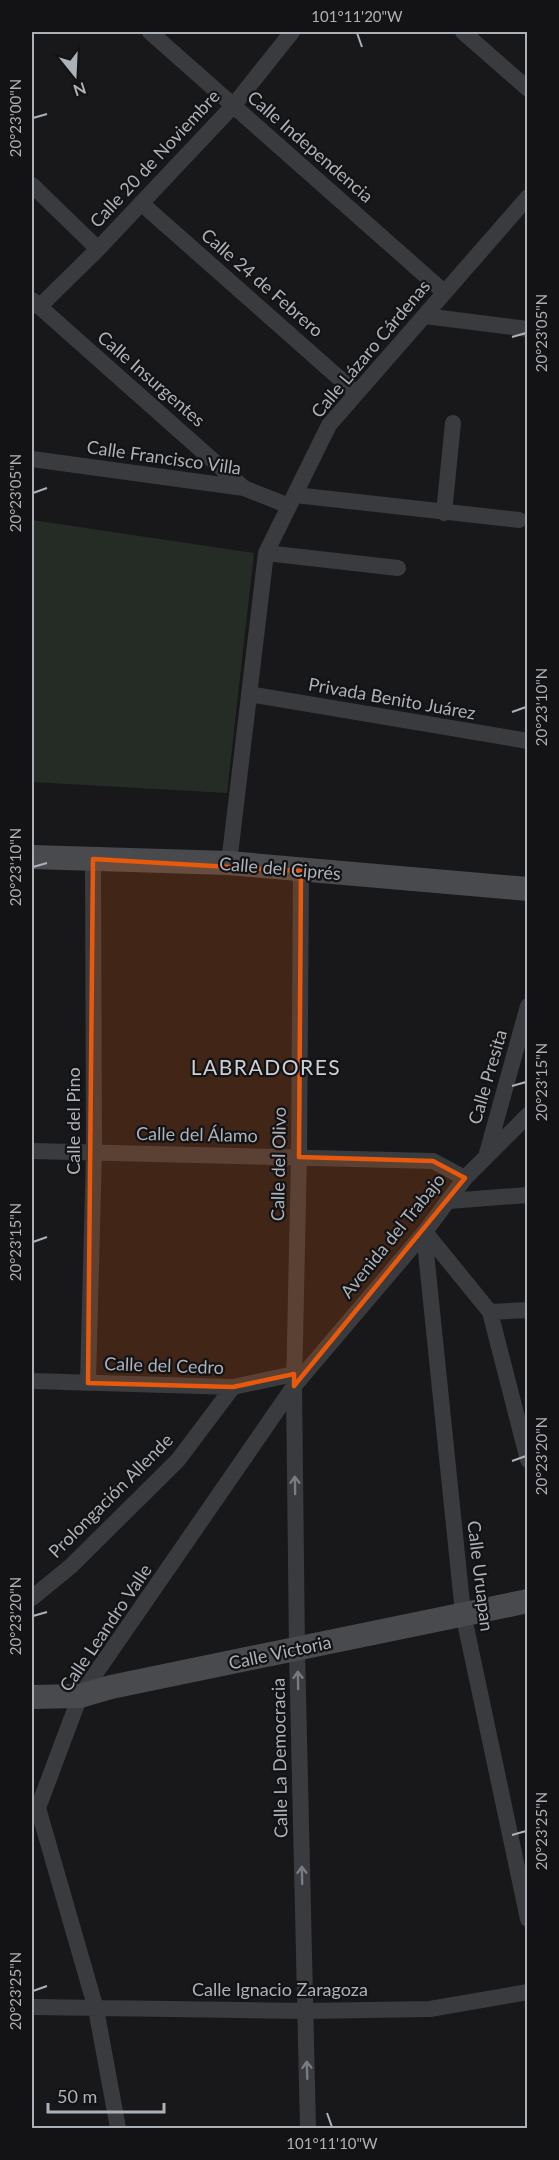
<svg xmlns="http://www.w3.org/2000/svg" width="559" height="2160" font-family="Lato,sans-serif">
<style>
.green{fill:#242c25}
.lines{fill:none;stroke-linecap:round;stroke-linejoin:round}
.street{stroke:#393b3e;stroke-width:16}
.secondary{stroke:#484a4e;stroke-width:24}
.oneway{stroke:#787c81}
.marked{fill:#e8590c;fill-opacity:0.2;stroke:#e8590c;stroke-width:4.5;stroke-linejoin:round}
.ticks{fill:none;stroke:#acb1b8;stroke-width:2}
.labels{text-anchor:middle;stroke-width:4.5;stroke-linejoin:round;paint-order:stroke}
.street-label{font-size:18px;fill:#acb1b8;stroke:#131315}
.quarter-label{font-size:21px;letter-spacing:1.5px;fill:#cccfd4;stroke:#131315}
.neatline{fill:none;stroke:#acb1b8;stroke-width:2}
.ticks-label{font-size:15px;text-anchor:middle;fill:#acb1b8}
</style>
<rect width="100%" height="100%" fill="#18181a"/>
<path class="green" d="M32,520L254,553L227,793L32,782Z"/>
<g class="lines">
<path class="street" d="M150,32L444,292
M463,32L528,89
M32,185L98,249
M141,203L356,393
M32,300L244,488
M39,307L98,249L233,106L292,32
M425,316L528,329
M32,459L244,488L289,506
M295,495L519,520
M444,513L453,423
M266,553L398,568
M249,694L528,741
M229,863L266,553L329,425L528,197
M301,871L299,1157L294,1386L297,1650L308,2128
M32,1151L433,1161L465,1178
M486,1157L528,1006
M448,1201L528,1195
M425,1232L490,1312L528,1460
M424,1233L463,1613L528,1919
M490,1312L528,1310
M32,1381L233,1387L294,1374
M88,1383L94,1152L93,859
M32,1598L71,1566L178,1460L233,1387
M32,2007L305,2011L430,2009L528,1992
M118,2128L96,2009L38,1808L80,1696L294,1386L424,1233L465,1178L528,1115"/>
<path class="secondary" d="M32,857L229,863L528,889
M32,1697L80,1696L111,1687L528,1601"/>
</g>
<defs><path id="oneway-shaft" d="M-6 0H5M1.5-3L5.5 0L1.5 3" fill="none" stroke-width="1.6" stroke-linecap="round" stroke-linejoin="round" transform="scale(1.5)"/></defs>
<g class="oneway">
<use href="#oneway-shaft" transform="translate(295 1485) rotate(-91)"/>
<use href="#oneway-shaft" transform="translate(298 1680) rotate(-91)"/>
<use href="#oneway-shaft" transform="translate(302 1875) rotate(-91)"/>
<use href="#oneway-shaft" transform="translate(307 2070) rotate(-92)"/>
</g>
<path class="marked" d="M93,859L301,871L299,1157L433,1161L465,1178L294,1386V1374L233,1387L88,1383Z"/>
<path class="ticks" d="M357,33L362,47M33,118L47,114M512,337L526,333M33,493L47,488M512,712L526,707M33,867L47,863M512,1086L526,1082M33,1242L47,1237M512,1461L526,1456M33,1616L47,1612M512,1835L526,1831M33,1991L47,1986M327,2113L332,2127"/>
<g class="labels">
<g class="street-label">
<text transform="translate(310 147) rotate(41)" y="6">Calle Independencia</text>
<text transform="translate(155 159) rotate(-47)" y="6">Calle 20 de Noviembre</text>
<text transform="translate(262 283) rotate(41)" y="6">Calle 24 de Febrero</text>
<text transform="translate(371 349) rotate(-50)" y="6">Calle Lázaro Cárdenas</text>
<text transform="translate(151 379) rotate(41)" y="6">Calle Insurgentes</text>
<text transform="translate(164 458) rotate(8)" y="6">Calle Francisco Villa</text>
<text transform="translate(392 699) rotate(10)" y="6">Privada Benito Juárez</text>
<text transform="translate(280 869) rotate(5)" y="6">Calle del Ciprés</text>
<text transform="translate(488 1077) rotate(-74)" y="6">Calle Presita</text>
<text transform="translate(74 1121) rotate(-90)" y="6">Calle del Pino</text>
<text transform="translate(197 1135) rotate(1)" y="6">Calle del Álamo</text>
<text transform="translate(279 1164) rotate(-89)" y="6">Calle del Olivo</text>
<text transform="translate(393 1236) rotate(-51)" y="6">Avenida del Trabajo</text>
<text transform="translate(164 1366) rotate(2)" y="6">Calle del Cedro</text>
<text transform="translate(111 1496) rotate(-45)" y="6">Prolongación Allende</text>
<text transform="translate(480 1576) rotate(83)" y="6">Calle Uruapan</text>
<text transform="translate(106 1628) rotate(-56)" y="6">Calle Leandro Valle</text>
<text transform="translate(280 1653) rotate(-12)" y="6">Calle Victoria</text>
<text transform="translate(280 1758) rotate(-91)" y="6">Calle La Democracia</text>
<text x="280" y="1996">Calle Ignacio Zaragoza</text>
</g>
<g class="quarter-label">
<text x="266" y="1075">LABRADORES</text>
</g>
</g>
<rect width="559" height="2160" fill="none" stroke="#131315" stroke-width="66"/>
<g transform="translate(75 75) rotate(162)" stroke="#131315" stroke-width="4.5" paint-order="stroke">
<path d="M0-4.5L10 22L0 15L-10 22Z" fill="#acb1b8"/>
<text y="-9" font-size="16" font-weight="bold" text-anchor="middle" fill="#acb1b8">N</text>
</g>
<path d="M48 2103v9h116v-9" fill="none" stroke="#acb1b8" stroke-width="3"/>
<text x="57" y="2103" font-size="18" fill="#acb1b8" stroke="#131315" stroke-width="4.5" paint-order="stroke">50 m</text>
<rect x="33" y="33" width="493" height="2094" class="neatline"/>
<g class="ticks-label">
<text x="357" y="22">101°11'20"W</text>
<text transform="translate(16 118) rotate(-90)" y="5">20°23'00"N</text>
<text transform="translate(542 333) rotate(-90)" y="5">20°23'05"N</text>
<text transform="translate(16 493) rotate(-90)" y="5">20°23'05"N</text>
<text transform="translate(542 707) rotate(-90)" y="5">20°23'10"N</text>
<text transform="translate(16 867) rotate(-90)" y="5">20°23'10"N</text>
<text transform="translate(542 1082) rotate(-90)" y="5">20°23'15"N</text>
<text transform="translate(16 1242) rotate(-90)" y="5">20°23'15"N</text>
<text transform="translate(542 1456) rotate(-90)" y="5">20°23'20"N</text>
<text transform="translate(16 1616) rotate(-90)" y="5">20°23'20"N</text>
<text transform="translate(542 1831) rotate(-90)" y="5">20°23'25"N</text>
<text transform="translate(16 1991) rotate(-90)" y="5">20°23'25"N</text>
<text x="332" y="2149">101°11'10"W</text>
</g>
</svg>
